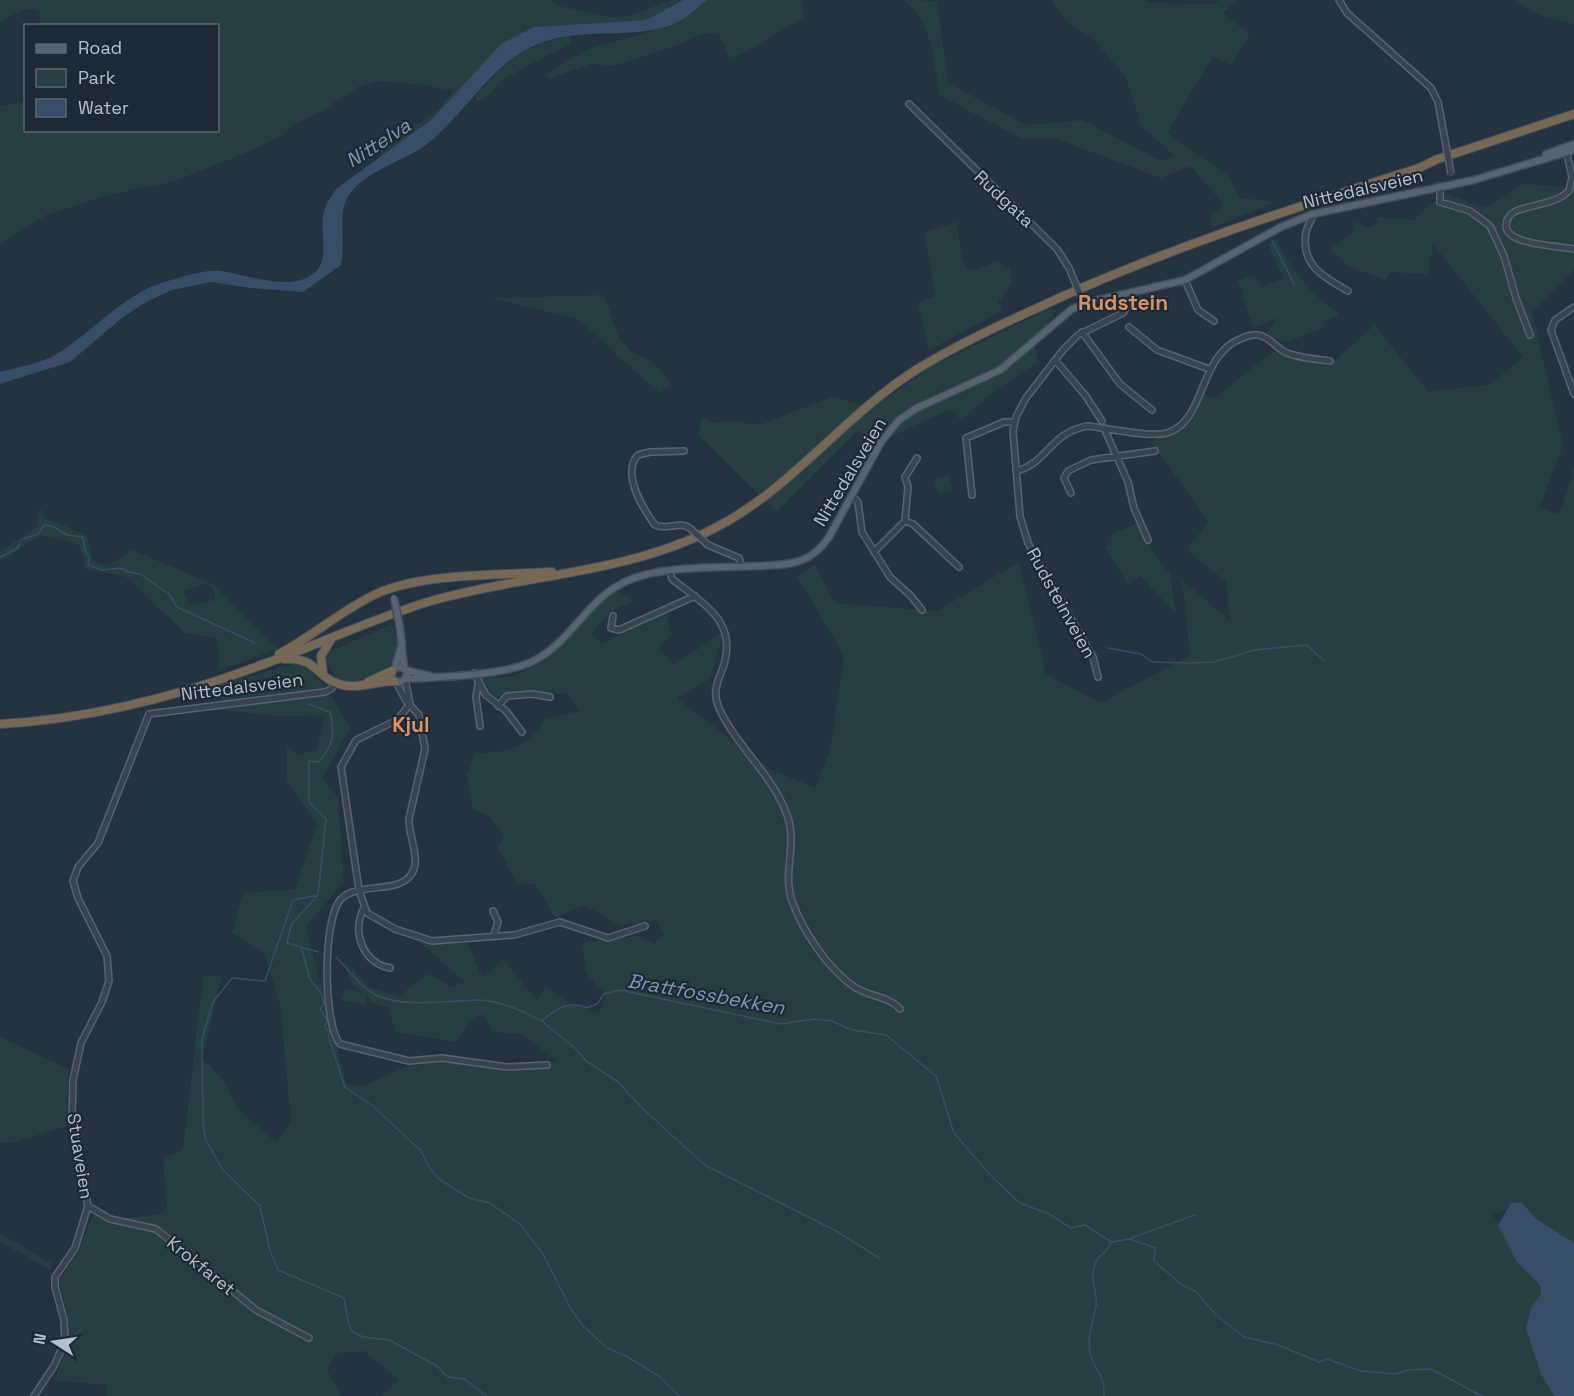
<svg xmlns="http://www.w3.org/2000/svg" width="1574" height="1396" font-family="'Space Grotesk',sans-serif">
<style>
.green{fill:#273f41;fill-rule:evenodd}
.water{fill:#384e68}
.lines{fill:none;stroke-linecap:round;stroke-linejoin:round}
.stream{stroke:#384e68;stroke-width:1.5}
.minor-casing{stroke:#57626e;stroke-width:8}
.major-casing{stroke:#434d59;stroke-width:9}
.highway-casing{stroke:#444f5b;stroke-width:10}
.minor{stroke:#394450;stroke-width:5}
.major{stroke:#576370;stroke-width:6}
.highway{stroke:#766856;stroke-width:8}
.minor-bridge-casing{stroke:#57626e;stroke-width:8;stroke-linecap:butt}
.major-bridge-casing{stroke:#434d59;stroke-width:9;stroke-linecap:butt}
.minor-bridge{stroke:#394450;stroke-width:5}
.major-bridge{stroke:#576370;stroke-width:6}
.labels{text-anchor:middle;stroke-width:4.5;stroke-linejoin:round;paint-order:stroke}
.street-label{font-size:18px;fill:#b6bfcb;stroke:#1e2935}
.water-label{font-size:20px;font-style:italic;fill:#7c96b2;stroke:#1e2935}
.quarter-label{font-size:21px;font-weight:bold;fill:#d79164;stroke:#1e2935}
</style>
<rect width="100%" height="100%" fill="#253240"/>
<path class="green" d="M0,0H552L558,6L609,17L628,16L672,0H683L646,20L534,27L501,44L431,120L383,156L381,152L384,147L438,110L453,91L423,85L377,81L358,87L325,109L293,125L283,135L248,152L175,181L105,196L46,215L0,244V106L25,102L26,130H218V26L41,25L39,10C24,5 12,15 0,24Z
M707,0H802L804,17L742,54L730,58L718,33L702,34L678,45L627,62L610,66L593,63L550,79L545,75L588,49L676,24Z
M904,0L937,1L948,83L1027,125L1083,120L1160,161L1175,156L1141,126L1126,77L1093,39L1065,20L1051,0H1145L1152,3L1214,4L1219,0H1238L1223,13L1250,34L1231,65L1213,57L1167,133L1228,175L1240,198L1277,202L1213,227L1210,215L1221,208L1223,203L1190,166L1161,178L1057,139H1023L939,95C934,60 933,24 904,0Z
M1515,0H1574V24L1539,15Z
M569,36L571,40L569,45C546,56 523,67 502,81C493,88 488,100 477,101L475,97C506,61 522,47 569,36Z
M1523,184L1574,187V270L1532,312L1563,445L1540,507L1559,515L1574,468V1243L1535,1218L1524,1204L1493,1214L1517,1262L1540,1285L1541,1294L1526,1329L1541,1374L1554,1396H381L399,1380L364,1351L337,1353L327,1370L341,1396H107L106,1385L54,1381L68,1346V1315L59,1280L79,1251L94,1212L120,1219L160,1214L167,1206L163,1158L183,1150L203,976H222L202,1058L224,1081L236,1107L277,1143L291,1121L280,1005L264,952L232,933L243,893L295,889L317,823L287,782V746L298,755L317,749L324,717L276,716L222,710L220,684L293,664C321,668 336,706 350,728L322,779L338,797L344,882L306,926L346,1083L363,1086L410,1065L443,1060L507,1067L558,1062L521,1034L493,1032L483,1014L468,1023L456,1042L395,1032L389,1008L370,1002L368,994L365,1005L342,1000L345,989L365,993L353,986L343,964L353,968L368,987L399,996L429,974L452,987L465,982L419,942L441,944L468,942L482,978L503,959L537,1000L546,987L573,1005L599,1013L606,995L585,972L583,942L639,936L654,944L665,934L655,920L621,926L584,905L555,918L535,884L518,885L497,847L505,835L487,815L473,809L467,775L475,753C508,753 527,748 545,719L579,711L568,693L496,697L481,679C493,678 507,678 518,674C561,659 581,615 617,591L635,601L610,611L591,634L602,644L666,611L672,634L658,647L674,665L724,631L710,679L677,698L766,767L815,788L830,750L844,656L797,576L815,565L835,603L937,611L1019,562L1046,674L1101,703L1190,655L1182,580L1230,621L1226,581L1193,557L1187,548L1209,522L1151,442C1182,428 1186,424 1204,395L1213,399L1274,351L1329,366L1374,325L1429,392L1491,384L1523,357L1433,244L1428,274L1392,272L1385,280L1348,266L1330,249L1352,233L1354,222L1369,228L1377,224V217L1415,220C1423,208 1435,203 1445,193L1485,208ZM278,674L282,689L256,694L249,687Z
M957,222L962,260L968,268L977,270L998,260L1010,270L1012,283L998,303L1002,311L929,350L918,302L935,296L924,232Z
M1276,240C1297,276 1307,290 1340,315L1323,322L1326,327L1283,343L1267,333L1278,318L1253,328L1238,280L1255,275L1262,287L1283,278L1268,244Z
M604,295L619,338L631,351L653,362L672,384L659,393L578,319L490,298Z
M1049,309L1056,310L1035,348L1038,362L989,396L961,420L950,409L875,444L858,430L777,512L698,435L702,417L715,423C736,416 742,426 762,424L832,397L873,407L938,363Z
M949,475L953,490L938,494L934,479Z
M39,509L44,512V518C59,522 72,530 87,536L93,561C108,570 119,558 132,550L213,584L278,649L219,670L217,638L185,633L125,576L85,569L79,545L41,535C25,543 15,554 0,562V552L36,527ZM208,583L214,590L215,600L191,604L182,592Z
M1138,523L1161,564L1170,573L1176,614L1140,576L1129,586L1105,547L1113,541L1110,535Z
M392,624C394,631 398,640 397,647C394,675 361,684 338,680L326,661L329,652Z
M0,1037L69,1069L67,1100L69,1125L12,1143L0,1142Z
M0,1233L51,1263V1270L0,1242Z"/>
<path class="water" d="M683,0H707C697,8 686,19 674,24C634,40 586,27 544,42C494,58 467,113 426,145C402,163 354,173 344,206C340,220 345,247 341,265L303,292L250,288L211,282L172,290L146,302L122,318L70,362L0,384V372C18,367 40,364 57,354C97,329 126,290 175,279C189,275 206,270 220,271C246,274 286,291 310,276C332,263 320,238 323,217C324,206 330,198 336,189L431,120L501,44L534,27L646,20Z
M1522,1202L1535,1218L1574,1243V1396H1554L1541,1374L1526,1329L1531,1308L1541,1294L1540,1285L1517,1262L1498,1225L1511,1203Z"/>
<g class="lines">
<path class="stream" d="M1272,240L1295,286
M0,557L18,548L21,540L38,534L44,525L52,526L67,535L83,537L85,551L89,557L88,565L102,570L121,568L128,572L140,574L169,594L177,607L255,643
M1108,648L1141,654L1152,662L1192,663L1214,662L1254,650L1307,645L1324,661
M308,704L330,712C335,734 334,744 319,762L309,761V802L326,819L318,895L291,925L287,943L318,952
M318,895L293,900L265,981L232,978L213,1002L202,1039L203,1123L206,1140L222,1169L260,1206L270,1251L278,1270L344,1298L348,1322L353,1332L363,1337L389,1340L437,1366L448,1377L464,1379L487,1396
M301,947L310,979L321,993L324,1004L320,1009L327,1020L325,1028L330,1032L328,1035L345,1087L373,1106L421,1151L429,1167L439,1179L469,1198L490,1203L520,1224L543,1254L571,1309L583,1326L607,1348L626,1356L659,1376L679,1396
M336,957C350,971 359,986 376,995C401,1008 449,1001 477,1000C500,1000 522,1011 542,1021C555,1009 570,1000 587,1008L597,1004L604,994L620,990L781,1024L814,1019L832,1021L852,1030L886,1035L936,1076L954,1133L991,1176L1020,1203L1049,1214L1071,1228L1085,1225L1111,1242L1130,1239L1155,1248L1154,1261L1182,1285L1195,1291L1216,1315L1244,1337L1278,1345L1319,1362L1327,1359L1361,1371L1396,1374L1408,1370L1431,1369L1482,1396
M542,1021L576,1049L586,1061L618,1082L644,1110L705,1165L838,1232L879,1258
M1131,1238L1195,1215
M73,1336L82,1329
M62,1357L69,1340
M1104,1396C1105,1371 1093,1371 1090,1353C1087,1336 1093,1322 1096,1306C1098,1293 1089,1279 1095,1264C1098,1255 1109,1251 1111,1242"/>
<defs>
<path id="minor" d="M1339,0L1347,13L1431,88L1438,102L1445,140
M909,104L1057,249L1069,268
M1566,150L1572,177L1569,191C1556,204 1533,204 1516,211C1510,214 1506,219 1506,226C1507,245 1558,246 1574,249
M1440,186V202L1470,211L1490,226L1504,256L1516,298L1530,335
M1313,214C1312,221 1307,226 1306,232C1300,265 1324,277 1348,291
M1185,280L1198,310L1214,321
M1574,307L1555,320L1551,330L1574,394
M1129,327L1157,350L1209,369
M1082,332L1120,384L1152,410
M1055,360L1085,395L1102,421
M1104,428L1128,482L1134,508L1148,540
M684,451L650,452L638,455C621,473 643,509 655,525C667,531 679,520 691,529
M1016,471C1047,464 1050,432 1088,426C1108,428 1152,439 1170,432C1206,417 1199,356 1240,339C1245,337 1252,334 1258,335C1268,336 1276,347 1285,352C1298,358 1315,359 1330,361
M1071,493L1064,478L1068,471L1091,460L1155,451
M972,495L966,438L1004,422H1015
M852,496L858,502L862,532L890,577L911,596L922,610
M905,521L913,524L959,567
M708,545L739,558L742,567
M874,552L905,521L908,487L905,477L917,458
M670,571L672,579C706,606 741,623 721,673C716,685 713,695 719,708C736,746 773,775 787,815C798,843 782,873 792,901C803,931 828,970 856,988C869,996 890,997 900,1009
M613,616L611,628L619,630L695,596
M474,673L486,695L506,711L522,732
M1098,677L1093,657L1028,543L1020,516L1013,431L1016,417L1026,398L1063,350L1078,335L1123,313L1128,304V294
M405,679L410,704
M396,682L406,701L419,715L425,749L409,819C408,836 423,862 410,876C395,894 360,882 342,898C322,916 323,1024 340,1044L409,1061L442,1058L507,1067L547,1065
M478,685L476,697L480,726
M410,704L397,720L356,740L341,767L359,890L367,913L395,929L432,941L514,935L560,922L608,938L645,926
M498,706L507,696L532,694L550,697
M364,908C351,932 363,963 390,968
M493,911L498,922L494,935
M88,1206L110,1219L156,1229L256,1310L309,1338
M34,1396L54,1366L65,1341L64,1320L55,1287V1277L75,1248L88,1206L72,1121L73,1080L81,1043L102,1002L109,981L107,956L78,898L73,881L78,867L98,843L149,714L325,692L331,689L335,683"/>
<path id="major" d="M1546,154L1574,144
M400,628L404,668
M395,668L402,643
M405,670L430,676
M405,679L407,673L404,668L396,667L392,671V679L398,683L405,679C439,677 511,676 539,658C580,633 591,588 644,575C680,566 721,568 757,566C772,565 788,566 802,560C814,556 822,547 829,537L881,442L899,420L917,408L1000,370L1072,309L1090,302L1185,280L1281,227L1313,214L1474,180L1574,150"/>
<path id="highway" d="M1435,160L1574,114
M279,654C313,636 342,610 376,594C422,573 501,575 552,572
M284,659C319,657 316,679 342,685C359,689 377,681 394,681
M323,673L321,656L332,638
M368,682L392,671
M0,724C90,719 180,696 264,664C320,644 374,618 431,601C525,574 627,574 715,528C793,488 843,416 916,370C953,347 993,328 1033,310C1158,251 1288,210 1419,168L1438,159"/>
</defs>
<use href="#minor" class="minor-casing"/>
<use href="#major" class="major-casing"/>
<use href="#highway" class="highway-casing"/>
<use href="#minor" class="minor"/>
<use href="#major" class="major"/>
<use href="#highway" class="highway"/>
<defs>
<path id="minor-bridge" d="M1445,140L1451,174
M1069,268L1081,297
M691,529L708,545"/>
<path id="major-bridge" d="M394,598L400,628"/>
</defs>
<use href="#minor-bridge" class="minor-bridge-casing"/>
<use href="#major-bridge" class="major-bridge-casing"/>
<use href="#minor-bridge" class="minor-bridge"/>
<use href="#major-bridge" class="major-bridge"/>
</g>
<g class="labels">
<g class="street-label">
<text transform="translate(1363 189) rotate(-13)" y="6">Nittedalsveien</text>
<text transform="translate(1004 199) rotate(43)" y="6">Rudgata</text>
<text transform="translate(850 472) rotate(-59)" y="6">Nittedalsveien</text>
<text transform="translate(1061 603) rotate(61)" y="6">Rudsteinveien</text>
<text transform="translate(242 687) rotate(-7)" y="6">Nittedalsveien</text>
<text transform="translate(80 1156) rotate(81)" y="6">Stuaveien</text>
<text transform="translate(201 1266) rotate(39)" y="6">Krokfaret</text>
</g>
<g class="water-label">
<text transform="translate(378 143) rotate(-33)" y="7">Nittelva</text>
<text transform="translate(706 994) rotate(10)" y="7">Brattfossbekken</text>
</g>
<g class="quarter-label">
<text x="1123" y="310">Rudstein</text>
<text x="411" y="732">Kjul</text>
</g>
</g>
<rect x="24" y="24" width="195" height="108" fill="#1e2935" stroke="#5b6571" stroke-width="1.5"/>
<rect x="36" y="44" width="30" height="9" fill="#576370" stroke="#5b6571" stroke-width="1.5"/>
<text x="78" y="54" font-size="18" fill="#b6bfcb">Road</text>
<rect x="36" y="69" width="30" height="18" fill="#273f41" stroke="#5b6571" stroke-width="1.5"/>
<text x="78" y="84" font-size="18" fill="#b6bfcb">Park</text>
<rect x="36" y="99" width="30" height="18" fill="#384e68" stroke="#5b6571" stroke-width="1.5"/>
<text x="78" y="114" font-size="18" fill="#b6bfcb">Water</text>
<g transform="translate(54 1342) rotate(282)" stroke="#1e2935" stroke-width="4.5" paint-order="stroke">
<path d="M0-4.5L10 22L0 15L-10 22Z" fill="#b6bfcb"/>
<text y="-9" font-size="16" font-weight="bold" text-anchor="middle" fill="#b6bfcb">N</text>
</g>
</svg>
